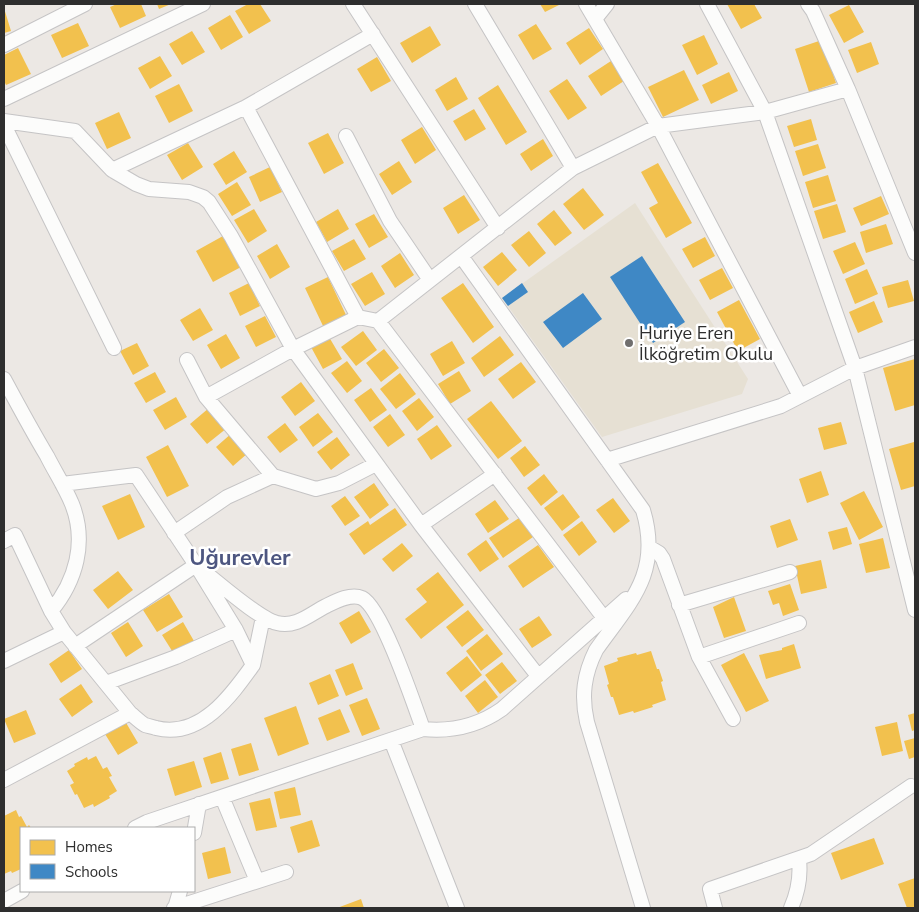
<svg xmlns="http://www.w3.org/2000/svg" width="919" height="912" font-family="'Nunito Sans',sans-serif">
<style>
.education{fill:#e6e0d3}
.homes{fill:#f2c14e}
.schools{fill:#3f88c5}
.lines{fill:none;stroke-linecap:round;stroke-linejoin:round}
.minor-casing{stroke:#c5c4c5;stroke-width:16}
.minor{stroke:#fcfcfb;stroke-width:14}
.poi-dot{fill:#706f6e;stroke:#fff;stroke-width:2}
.labels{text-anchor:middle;stroke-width:5;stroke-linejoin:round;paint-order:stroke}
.poi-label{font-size:18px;fill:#2e2e2e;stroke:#fff;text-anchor:start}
.district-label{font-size:22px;font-weight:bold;fill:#4d5680;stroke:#fff}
</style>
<rect width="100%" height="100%" fill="#ece8e4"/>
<path class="education" d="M635,203L748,379L742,394L602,437L502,298Z"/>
<path class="homes" d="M117,4H141L146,16L120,28L110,7Z
M157,4H171L159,9Z
M248,4H260L271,21L249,34L235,11Z
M540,4H561L545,12Z
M727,4H754L762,18L741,29Z
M849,5L864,32L844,43L829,15Z
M4,8L11,31L4,33Z
M230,15L243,37L221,50L208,28Z
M78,23L89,46L62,58L51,35Z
M536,24L552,49L533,60L518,35Z
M430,26L441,45L412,63L400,43Z
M589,28L603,49L580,65L566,43Z
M192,31L205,52L182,65L169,44Z
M704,35L718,64L697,75L682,45Z
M822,40L836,83L809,92L795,49Z
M871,42L879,64L857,73L848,50Z
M18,48L31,74L6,85L4,81V55Z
M160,56L172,76L150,89L138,68Z
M377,57L391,81L371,92L357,69Z
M611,61L624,81L601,96L588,76Z
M684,70L699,100L663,117L648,87Z
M729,72L738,91L711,104L702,85Z
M456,77L468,99L447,111L435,90Z
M567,79L587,108L568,120L549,91Z
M179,84L193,111L169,123L155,96Z
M498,85L527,132L506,145L478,98Z
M474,109L486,129L465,141L453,121Z
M119,112L131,138L107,149L95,123Z
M811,119L817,140L794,147L787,126Z
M422,127L436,150L415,164L401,140Z
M328,133L344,163L324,174L308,143Z
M543,139L553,156L531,171L520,154Z
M188,143L203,167L182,180L167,155Z
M818,144L826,168L803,176L795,151Z
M234,151L247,172L226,185L213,164Z
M399,161L412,182L392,195L379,174Z
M658,163L692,223L666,238L649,208L658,203L641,172Z
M270,167L282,192L260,202L249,177Z
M828,175L836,201L813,208L805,182Z
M237,182L251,205L232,216L218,194Z
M583,188L604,215L584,230L563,204Z
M464,195L480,220L458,234L443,208Z
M881,196L889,214L861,226L853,208Z
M837,204L846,232L823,239L814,211Z
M254,209L267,231L248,243L234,220Z
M338,209L349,229L327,242L316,222Z
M554,210L572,233L555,246L537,224Z
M374,214L388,237L369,248L355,224Z
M886,224L893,244L866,253L860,232Z
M529,231L546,253L529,267L511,245Z
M223,236L241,267L213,282L196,251Z
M705,237L715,256L693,268L682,249Z
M354,239L366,259L344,271L332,251Z
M855,242L865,264L843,274L833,251Z
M277,244L290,267L270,279L257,256Z
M502,252L517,270L498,286L483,267Z
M400,253L414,275L395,288L381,266Z
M722,268L733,288L710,300L699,280Z
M867,269L878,294L855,304L845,279Z
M372,272L385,294L365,306L351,284Z
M328,277L347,317L324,328L305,288Z
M908,280L914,301L888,308L882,287Z
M249,283L260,306L240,316L229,293Z
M463,283L494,327L473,343L441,298Z
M739,300L760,339L738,351L717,312Z
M874,301L883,322L858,333L849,312Z
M200,308L213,330L193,341L180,320Z
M265,316L276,337L256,347L245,326Z
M363,331L377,350L356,366L341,347Z
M226,334L240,358L221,369L207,345Z
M500,336L514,355L484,377L471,358Z
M329,337L342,359L323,369L311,347Z
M452,341L465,363L443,376L430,354Z
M137,343L149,366L133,375L120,351Z
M384,349L399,368L381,382L366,363Z
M915,359V405L895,411L883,368Z
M347,361L362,381L347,393L331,373Z
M521,362L536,382L513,399L498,379Z
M459,371L471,391L450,404L438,384Z
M155,372L166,392L146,403L134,383Z
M400,373L416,394L396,409L380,389Z
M301,382L315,401L295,416L281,397Z
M371,388L387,410L370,422L354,400Z
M176,397L187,417L165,430L153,410Z
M419,398L434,417L417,431L402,411Z
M491,401L522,441L498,459L467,419Z
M209,408L227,428L207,444L190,424Z
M318,413L333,432L313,447L299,427Z
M390,414L405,435L388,447L373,427Z
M841,422L847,444L824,450L818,428Z
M285,423L298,440L280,453L267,437Z
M437,425L452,446L431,460L417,439Z
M232,433L248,453L233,466L216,447Z
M337,437L350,455L331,470L317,452Z
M914,442L915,486L901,490L889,449Z
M168,445L189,486L167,497L146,457Z
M525,446L540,465L524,477L510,458Z
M821,471L829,495L807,503L799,479Z
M544,474L558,492L541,506L527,488Z
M374,483L389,505L370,519L354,497Z
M864,491L883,527L859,540L840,503Z
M130,494L145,527L118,540L102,506Z
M563,494L580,517L562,531L544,508Z
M345,496L360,516L345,526L331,506Z
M613,498L630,521L614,533L596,510Z
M495,500L509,519L488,533L475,514Z
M395,508L407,525L364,555L349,534L368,521L370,525Z
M519,518L533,537L503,558L489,538Z
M790,519L798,540L777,548L770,526Z
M582,521L597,542L579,556L563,535Z
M847,527L852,544L833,550L828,532Z
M883,538L890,568L866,573L859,544Z
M486,540L499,559L480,572L467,554Z
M402,543L413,556L393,572L382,559Z
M538,545L554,567L523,588L508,566Z
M821,560L827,588L801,594L795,566Z
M118,571L133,590L108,609L93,590Z
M438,572L464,605L421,639L405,619L427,602L416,589Z
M790,584L799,610L783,616L779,603L773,605L768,591Z
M169,594L183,617L157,632L143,610Z
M734,597L746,631L724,638L713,607Z
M468,610L484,630L462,647L446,627Z
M359,611L371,632L351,644L339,623Z
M539,616L552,635L532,648L519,629Z
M128,622L143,646L126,657L111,633Z
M183,622L194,641L174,654L162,635Z
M487,634L503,654L481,671L466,651Z
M794,644L801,668L766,679L759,655L782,650V648Z
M69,650L82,669L61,683L49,664Z
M651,651L657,669H659L663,681L661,682L666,700L652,705L653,707L634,713L633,711L619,715L613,697H611L607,685L609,684L604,666L618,661L617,658L636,653L637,655Z
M744,653L769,701L746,712L721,665Z
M467,656L482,675L461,692L446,673Z
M502,662L517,681L500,694L485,675Z
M353,663L363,689L346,696L335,670Z
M330,674L339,696L318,705L309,683Z
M485,680L498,697L478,713L465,696Z
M81,684L93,702L72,717L59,699Z
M367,698L380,729L362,736L349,705Z
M296,706L309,744L278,756L264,718Z
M340,709L350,732L327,741L318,718Z
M26,710L36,734L14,743L4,719Z
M915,713V730L912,731L908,715Z
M125,721L138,743L118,755L105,734Z
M897,722L903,751L882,756L875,727Z
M915,738V757L909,759L904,741Z
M251,743L259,770L239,776L231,749Z
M221,752L229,779L211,784L203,758Z
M96,756L103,769L107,767L112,776L109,777L117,791L109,796L110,798L94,807L93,804L84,808L77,794L75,795L70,785L74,783L67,771L75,766L74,764L87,757L88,760Z
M194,761L202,787L175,796L167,769Z
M295,787L301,815L280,819L274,792Z
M270,798L277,827L256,831L249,803Z
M16,810L19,817L21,816L27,827L29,825L31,828H21V869L12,873L11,871L4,874V816Z
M312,820L320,846L298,853L290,827Z
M874,838L884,864L841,880L831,853Z
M225,847L231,873L208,879L202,853Z
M915,878V908H907L898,884Z
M361,899L364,908H337Z"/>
<path class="schools" d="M642,256L685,322L653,343L610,277Z
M522,283L528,292L508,306L502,298Z
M583,293L602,319L563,348L543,322Z"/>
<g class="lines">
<defs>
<path id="minor" d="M353,4L498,228
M475,4L573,168
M586,4L658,126L800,396
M707,4L765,112L855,368L915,610
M808,4L813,11L848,89L915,253
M595,19L607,4
M4,45L85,4
M4,99L203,4
M246,107L358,317
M4,121L75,131L112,170L246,107L373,34
M4,125L114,348
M346,136L390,221L430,280
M112,170L136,184L149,189L189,192L203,197L209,202L231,236L293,349L421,525L538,676
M461,256L643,510C662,573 630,602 596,650C584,674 581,696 587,722L643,908
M378,321L573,168L658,126L765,112L848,89
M187,360L206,397L273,476
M4,379C18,405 32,431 47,456C55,472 65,487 72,504C87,542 76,581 51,611
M206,397L293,349L358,317L378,321L604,618
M607,460L781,406L855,368L915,347
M62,484L136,475L196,565L236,630L176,657L106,683
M421,525L495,474
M174,533L227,497L273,476L316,489L339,483L376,464
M4,541L15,535L51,611L64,632L130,713L4,780
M649,547L659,553L663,559L699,657L733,719
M202,570C219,583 259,619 277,623C296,628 310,614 326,606C336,601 351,593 362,598C382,608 414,704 423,729
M679,605L790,572
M75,646L196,565
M699,657L799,623
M4,661L64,632
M253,665L263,617
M130,713C135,717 140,722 145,725C148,726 153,727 156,728C200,739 231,696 253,665L236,630
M391,740L457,908
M222,797L257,881
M135,828L147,822L423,729C453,732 478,726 502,709L626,599
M194,833L199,804
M4,901L22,891
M174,908L286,872
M175,908L180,891
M715,908L710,889L811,854L911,786
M791,908C798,892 801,878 799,860"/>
</defs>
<use href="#minor" class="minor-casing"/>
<use href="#minor" class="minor"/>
</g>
<circle class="poi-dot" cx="629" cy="343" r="5"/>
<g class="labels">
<g class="poi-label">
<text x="639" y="339">Huriye Eren<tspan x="639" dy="21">İlköğretim Okulu</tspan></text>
</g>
<g class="district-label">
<text x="240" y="565">Uğurevler</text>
</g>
</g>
<rect width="919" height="912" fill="none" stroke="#2e2e2e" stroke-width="10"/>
<rect x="20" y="827" width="175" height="65" fill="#ffffff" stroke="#ababab"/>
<rect x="30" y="840" width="25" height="15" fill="#f2c14e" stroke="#ababab"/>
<text x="65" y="852" font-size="15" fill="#2e2e2e">Homes</text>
<rect x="30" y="864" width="25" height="15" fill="#3f88c5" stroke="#ababab"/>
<text x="65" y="877" font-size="15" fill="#2e2e2e">Schools</text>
</svg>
